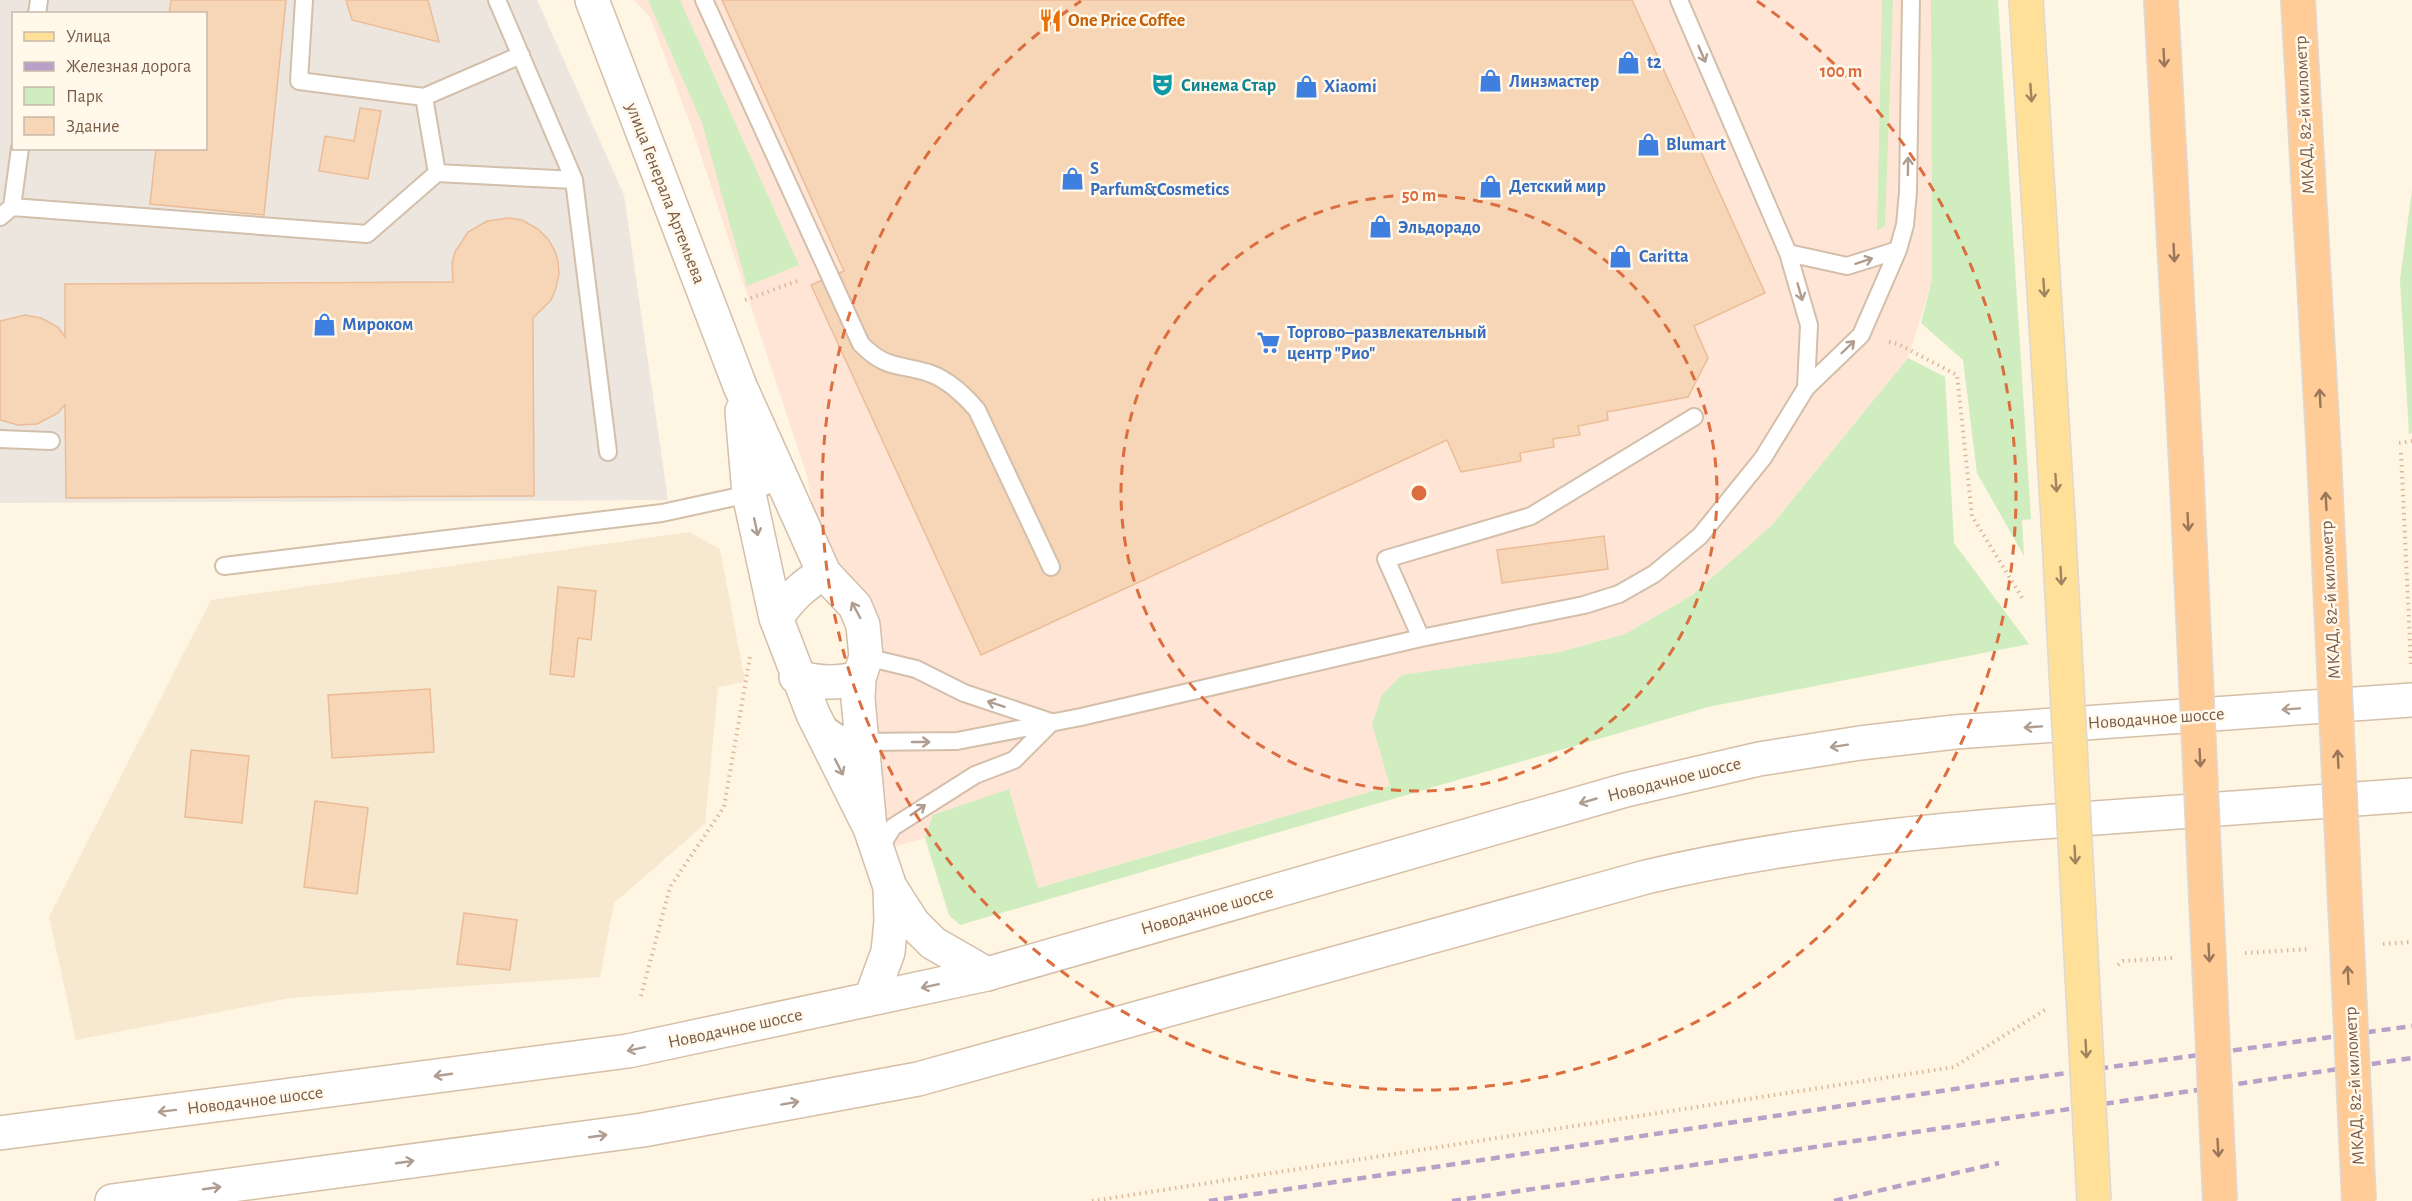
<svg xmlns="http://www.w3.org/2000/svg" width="2412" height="1201" font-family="'Alegreya Sans',sans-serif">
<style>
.residential{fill:#f7e8d0}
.commercial{fill:#ffe5d6}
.industrial{fill:#ede6de;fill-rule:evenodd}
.green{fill:#cfedbf}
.building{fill:#f7d5b7;stroke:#ebbc96;stroke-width:1.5}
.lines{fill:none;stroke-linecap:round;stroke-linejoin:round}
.service-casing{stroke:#d3bfaa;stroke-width:20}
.minor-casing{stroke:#d3bfaa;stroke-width:36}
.secondary-casing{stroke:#d6bfa7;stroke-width:36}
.primary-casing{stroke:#dfd8d3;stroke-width:36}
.trunk-casing{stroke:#dfd8d3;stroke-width:36}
.path{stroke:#dcb89a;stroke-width:4;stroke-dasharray:1.5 4.5;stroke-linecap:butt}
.service{stroke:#fff;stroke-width:16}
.minor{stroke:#fff;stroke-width:33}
.secondary{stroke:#fff;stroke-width:33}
.primary{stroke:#ffe099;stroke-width:33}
.trunk{stroke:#ffcb96;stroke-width:33}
.rail{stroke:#b9a0c9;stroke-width:4.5;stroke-dasharray:9 6;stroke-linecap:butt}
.primary-bridge-casing{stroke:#dfd8d3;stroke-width:36;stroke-linecap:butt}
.trunk-bridge-casing{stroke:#dfd8d3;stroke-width:36;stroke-linecap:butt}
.primary-bridge{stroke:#ffe099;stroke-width:33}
.trunk-bridge{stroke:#ffcb96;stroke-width:33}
.oneway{stroke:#af9d90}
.oneway2{stroke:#9a775a}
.oneway3{stroke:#a1835f}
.ring{fill:none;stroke:#db6d3e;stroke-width:3;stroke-dasharray:10 8}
.labels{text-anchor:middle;stroke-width:5;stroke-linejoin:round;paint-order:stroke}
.food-label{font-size:18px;font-weight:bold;fill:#c56008;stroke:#fff8eb;text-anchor:start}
.shop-label{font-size:18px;font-weight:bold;fill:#366cbe;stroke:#fff8eb;text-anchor:start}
.culture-label{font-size:18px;font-weight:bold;fill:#0d838f;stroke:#fff8eb;text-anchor:start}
.street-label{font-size:18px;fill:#795b46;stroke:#fff8eb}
.centre{fill:#db6d3e;stroke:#fff8eb;stroke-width:3}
.ring-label{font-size:18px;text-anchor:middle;font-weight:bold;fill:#db6d3e;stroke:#fff8eb;stroke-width:5;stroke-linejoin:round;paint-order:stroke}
</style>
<rect width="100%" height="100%" fill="#fef5e2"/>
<path class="residential" d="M689,532L720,549L745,682L718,687L705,824L614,903L600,977L290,998L76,1040L49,917L211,600Z"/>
<path class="commercial" d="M634,0H1931L1932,281L1908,358L1771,526L1691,596L1625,634L1560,652L1372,724L1390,786L1037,888L1009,790L933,815L925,838L878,851L866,657L824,573L807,476L694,134L650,17Z"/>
<path class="industrial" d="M0,0H537L624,195L668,500L0,503ZM14,14H206V148H14Z"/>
<path class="green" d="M648,0H680L799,265L747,286L702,123Z
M1882,0H1893L1885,226L1877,231Z
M1931,0H1998L2031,519L2022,520L2024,556L1977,473L1963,360L1921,323L1932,280Z
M2412,190V433L2409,434L2400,280Z
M1908,358L1945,377L1954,543L2029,644L1708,707L960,925L949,915L925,838L933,815L1009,789L1038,888L1390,786L1372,724L1382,695L1402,675L1560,652L1625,634L1691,596L1771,526Z"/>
<path class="building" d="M171,0H286L264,215L150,204L156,148H206V14H169Z
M346,0H428L439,42L352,20Z
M722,0H1632L1765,293L1694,326L1708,358L1688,397L1607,412L1608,420L1578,426L1580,435L1553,439L1554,447L1520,453L1521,461L1461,472L1447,440L981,655L811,285L844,271Z
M360,108L381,111L368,179L319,171L325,136L354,141Z
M509,218L522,220L538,229L548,239L555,251L558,262L559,274L556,288L551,300L533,318L534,496L66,498L65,405L58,413L37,424L18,425L0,420V321L25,315L41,318L58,327L65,337V284L453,282L452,263L455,252L468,232L487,221Z
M1604,536L1608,569L1502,583L1497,550Z
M558,587L596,591L591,640L578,638L574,677L550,674Z
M430,689L434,752L332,758L328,695Z
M191,750L249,756L242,823L185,817Z
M315,801L368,808L357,894L304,887Z
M464,913L517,920L510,970L457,964Z"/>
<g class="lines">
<defs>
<path id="service" d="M304,0L299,81L424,97L521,55
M497,0L574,180L608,452
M704,0L861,344C887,370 897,363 929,373C949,380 964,395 977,410L1051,567
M1679,0L1788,253L1809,325L1806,388
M37,14L39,0
M424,97L437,173
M12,207L20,148
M0,217L12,207L367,234L437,173L574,180
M1788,253L1847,266L1898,250
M0,439L51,441
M224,566L662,513L749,494L781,479
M1421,638L1386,559L1531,516L1694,417
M866,657L916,669L964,693L1051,722
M823,722L837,732L862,742L957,741L1081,717L1421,638L1584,605L1619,594L1654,574L1700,536L1763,458L1806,388L1861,335L1898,250L1905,225L1908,192L1911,0
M878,851L893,827L975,775L1014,760L1052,722"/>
<path id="minor" d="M592,0L740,386L824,573L855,606L863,625L866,657L859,678L858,699L870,828
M742,411L749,494L776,618L813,714L870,828L890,887L913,923L933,943L987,974
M776,618C790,598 803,585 824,573
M796,677C821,683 835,684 859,678
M871,998L888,952L891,921L890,887"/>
<path id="secondary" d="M0,1133L628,1051L987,974L1626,790L1759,759L1860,743L1955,732L2412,700
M112,1201L643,1130L918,1079L1646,877C1798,841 1953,828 2109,817C2210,810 2311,803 2412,795"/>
<path id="primary" d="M2026,0L2058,518"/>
<path id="trunk" d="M2161,0L2186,463
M2298,0L2324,456"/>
</defs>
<use href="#service" class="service-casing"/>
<use href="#minor" class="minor-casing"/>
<use href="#secondary" class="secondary-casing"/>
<use href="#primary" class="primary-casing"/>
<use href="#trunk" class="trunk-casing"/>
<path class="path" d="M745,300L800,280
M1889,342L1898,344L1957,375L1972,516L2024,601
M2399,443L2412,441
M2401,453L2411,664
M2383,944L2412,942
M2245,953L2310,949
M2118,965L2123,961L2172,958
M641,996L670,887L724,807L750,657
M1092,1201L1954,1067L2048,1008"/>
<use href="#service" class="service"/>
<use href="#minor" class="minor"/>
<use href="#secondary" class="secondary"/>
<use href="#primary" class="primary"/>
<use href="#trunk" class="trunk"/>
<path class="rail" d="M1209,1201L2008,1081L2412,1026
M1452,1201L2412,1058
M1834,1201L1999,1163"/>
<defs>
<path id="primary-bridge" d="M2058,518L2094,1201"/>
<path id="trunk-bridge" d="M2324,456L2359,1201
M2186,463L2220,1201"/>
</defs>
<use href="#primary-bridge" class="primary-bridge-casing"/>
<use href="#trunk-bridge" class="trunk-bridge-casing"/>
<use href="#primary-bridge" class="primary-bridge"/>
<use href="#trunk-bridge" class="trunk-bridge"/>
</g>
<defs><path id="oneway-shaft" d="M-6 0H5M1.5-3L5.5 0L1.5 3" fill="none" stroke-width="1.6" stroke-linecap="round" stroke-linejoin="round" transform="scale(1.5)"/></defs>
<g class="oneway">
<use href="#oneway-shaft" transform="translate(1702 54) rotate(67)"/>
<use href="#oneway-shaft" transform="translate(1908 166) rotate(-89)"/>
<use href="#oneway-shaft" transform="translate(1864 261) rotate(-18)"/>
<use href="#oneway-shaft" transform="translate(1800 292) rotate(74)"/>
<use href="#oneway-shaft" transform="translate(1848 347) rotate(-44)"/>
<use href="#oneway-shaft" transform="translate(756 527) rotate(78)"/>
<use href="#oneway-shaft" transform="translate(856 610) rotate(-118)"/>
<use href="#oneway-shaft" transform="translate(996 704) rotate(-162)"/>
<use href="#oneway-shaft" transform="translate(2291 709) rotate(176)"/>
<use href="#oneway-shaft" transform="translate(2033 727) rotate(176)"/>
<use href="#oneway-shaft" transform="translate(921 742)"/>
<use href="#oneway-shaft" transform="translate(1839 746) rotate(171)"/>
<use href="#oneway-shaft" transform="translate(839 767) rotate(63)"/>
<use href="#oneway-shaft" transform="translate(1588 801) rotate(164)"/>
<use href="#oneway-shaft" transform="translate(918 810) rotate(-35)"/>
<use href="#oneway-shaft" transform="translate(930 986) rotate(168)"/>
<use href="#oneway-shaft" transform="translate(636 1049) rotate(168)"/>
<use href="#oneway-shaft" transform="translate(443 1075) rotate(172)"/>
<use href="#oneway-shaft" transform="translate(790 1103) rotate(-10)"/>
<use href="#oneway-shaft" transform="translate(167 1111) rotate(173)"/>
<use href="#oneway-shaft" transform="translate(598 1136) rotate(-8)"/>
<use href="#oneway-shaft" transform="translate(405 1162) rotate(-8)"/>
<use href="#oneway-shaft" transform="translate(212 1188) rotate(-8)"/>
</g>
<g class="oneway2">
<use href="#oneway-shaft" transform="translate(2164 58) rotate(87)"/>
<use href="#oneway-shaft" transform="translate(2174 253) rotate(87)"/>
<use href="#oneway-shaft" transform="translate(2320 398) rotate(-93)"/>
<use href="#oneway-shaft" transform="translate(2326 501) rotate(-93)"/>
<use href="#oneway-shaft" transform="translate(2188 522) rotate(87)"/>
<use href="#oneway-shaft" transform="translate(2200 758) rotate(87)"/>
<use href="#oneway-shaft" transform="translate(2338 759) rotate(-93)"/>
<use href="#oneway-shaft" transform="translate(2209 953) rotate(87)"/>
<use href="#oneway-shaft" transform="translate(2348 975) rotate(-93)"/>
<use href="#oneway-shaft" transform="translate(2218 1148) rotate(87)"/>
</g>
<g class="oneway3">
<use href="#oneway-shaft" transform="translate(2031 93) rotate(86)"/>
<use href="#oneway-shaft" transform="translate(2044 288) rotate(86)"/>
<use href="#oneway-shaft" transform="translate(2056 483) rotate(86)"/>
<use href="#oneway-shaft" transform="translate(2061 576) rotate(87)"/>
<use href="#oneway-shaft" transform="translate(2075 855) rotate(87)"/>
<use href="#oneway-shaft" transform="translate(2086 1049) rotate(87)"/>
</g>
<g class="ring">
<circle cx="1419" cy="493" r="298"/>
<path d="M1757 1A597 597 0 1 1 1081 1"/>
</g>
<defs>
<symbol id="restaurant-bare" viewBox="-9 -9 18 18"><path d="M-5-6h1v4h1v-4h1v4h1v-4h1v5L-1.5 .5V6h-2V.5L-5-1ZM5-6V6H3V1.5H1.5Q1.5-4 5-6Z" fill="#e8710a" stroke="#fff8eb" stroke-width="2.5" paint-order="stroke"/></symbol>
<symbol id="shop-bare" viewBox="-9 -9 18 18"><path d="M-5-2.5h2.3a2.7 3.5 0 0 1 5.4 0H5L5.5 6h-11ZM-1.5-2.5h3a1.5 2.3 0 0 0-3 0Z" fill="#3f7fe0" stroke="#fff8eb" stroke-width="2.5" paint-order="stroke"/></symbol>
<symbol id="theatre-bare" viewBox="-9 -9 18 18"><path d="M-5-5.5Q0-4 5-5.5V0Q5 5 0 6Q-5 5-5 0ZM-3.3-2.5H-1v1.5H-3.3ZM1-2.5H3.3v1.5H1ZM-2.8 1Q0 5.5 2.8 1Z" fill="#0f9aa8" stroke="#fff8eb" stroke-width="2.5" paint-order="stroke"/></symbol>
<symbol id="supermarket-bare" viewBox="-9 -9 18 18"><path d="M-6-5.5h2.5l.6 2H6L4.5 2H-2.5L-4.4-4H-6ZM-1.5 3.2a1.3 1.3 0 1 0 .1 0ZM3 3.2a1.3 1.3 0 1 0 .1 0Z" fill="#3f7fe0" stroke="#fff8eb" stroke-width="2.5" paint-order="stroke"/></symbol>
</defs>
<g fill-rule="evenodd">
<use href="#restaurant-bare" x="1034" y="4" width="33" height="33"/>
<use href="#shop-bare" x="1612" y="46" width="33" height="33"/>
<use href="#shop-bare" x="1474" y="64" width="33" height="33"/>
<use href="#theatre-bare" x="1146" y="68" width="33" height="33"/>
<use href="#shop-bare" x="1290" y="70" width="33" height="33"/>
<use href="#shop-bare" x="1632" y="128" width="33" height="33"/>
<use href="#shop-bare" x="1056" y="162" width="33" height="33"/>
<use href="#shop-bare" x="1474" y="170" width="33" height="33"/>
<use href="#shop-bare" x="1364" y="210" width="33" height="33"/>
<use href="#shop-bare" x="1604" y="240" width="33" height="33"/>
<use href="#shop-bare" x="308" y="308" width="33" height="33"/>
<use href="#supermarket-bare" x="1252" y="326" width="33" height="33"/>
</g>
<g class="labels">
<g class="food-label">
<text x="1068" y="26">One Price Coffee</text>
</g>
<g class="shop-label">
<text x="1647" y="68">t2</text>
<text x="1509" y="87">Линзмастер</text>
<text x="1324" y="92">Xiaomi</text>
<text x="1666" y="150">Blumart</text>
<text x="1090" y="174">S<tspan x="1090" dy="21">Parfum&amp;Cosmetics</tspan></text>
<text x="1509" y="192">Детский мир</text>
<text x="1398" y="233">Эльдорадо</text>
<text x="1639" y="262">Caritta</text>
<text x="342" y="330">Мироком</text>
<text x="1287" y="338">Торгово–развлекательный<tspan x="1287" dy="21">центр "Рио"</tspan></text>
</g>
<g class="culture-label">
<text x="1181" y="91">Синема Стар</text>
</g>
<g class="street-label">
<text transform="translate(2304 115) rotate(-93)" y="6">МКАД, 82-й километр</text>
<text transform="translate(666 193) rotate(69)" y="6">улица Генерала Артемьева</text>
<text transform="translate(2330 600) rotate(-93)" y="6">МКАД, 82-й километр</text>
<text transform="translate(2156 718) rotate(-4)" y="6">Новодачное шоссе</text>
<text transform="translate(1674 779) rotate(-14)" y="6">Новодачное шоссе</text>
<text transform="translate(1207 910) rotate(-16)" y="6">Новодачное шоссе</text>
<text transform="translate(735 1028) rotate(-12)" y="6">Новодачное шоссе</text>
<text transform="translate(2354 1086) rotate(-93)" y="6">МКАД, 82-й километр</text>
<text transform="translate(255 1100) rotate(-7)" y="6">Новодачное шоссе</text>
</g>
</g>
<circle cx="1419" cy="493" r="9" class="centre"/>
<g class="ring-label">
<text x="1841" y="77">100 m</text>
<text x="1419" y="201">50 m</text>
</g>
<rect x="12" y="12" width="195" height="138" fill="#fff8eb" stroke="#c9b9a9" stroke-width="1.5"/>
<rect x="24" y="32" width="30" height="9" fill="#ffe099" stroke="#c9b9a9" stroke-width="1.5"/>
<text x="66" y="42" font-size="18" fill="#795b46">Улица</text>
<rect x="24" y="62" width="30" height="9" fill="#b9a0c9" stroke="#c9b9a9" stroke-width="1.5"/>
<text x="66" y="72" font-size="18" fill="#795b46">Железная дорога</text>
<rect x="24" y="87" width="30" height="18" fill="#cfedbf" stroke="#c9b9a9" stroke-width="1.5"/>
<text x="66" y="102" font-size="18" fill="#795b46">Парк</text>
<rect x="24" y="117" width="30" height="18" fill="#f7d5b7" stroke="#c9b9a9" stroke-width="1.5"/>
<text x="66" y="132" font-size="18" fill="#795b46">Здание</text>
</svg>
